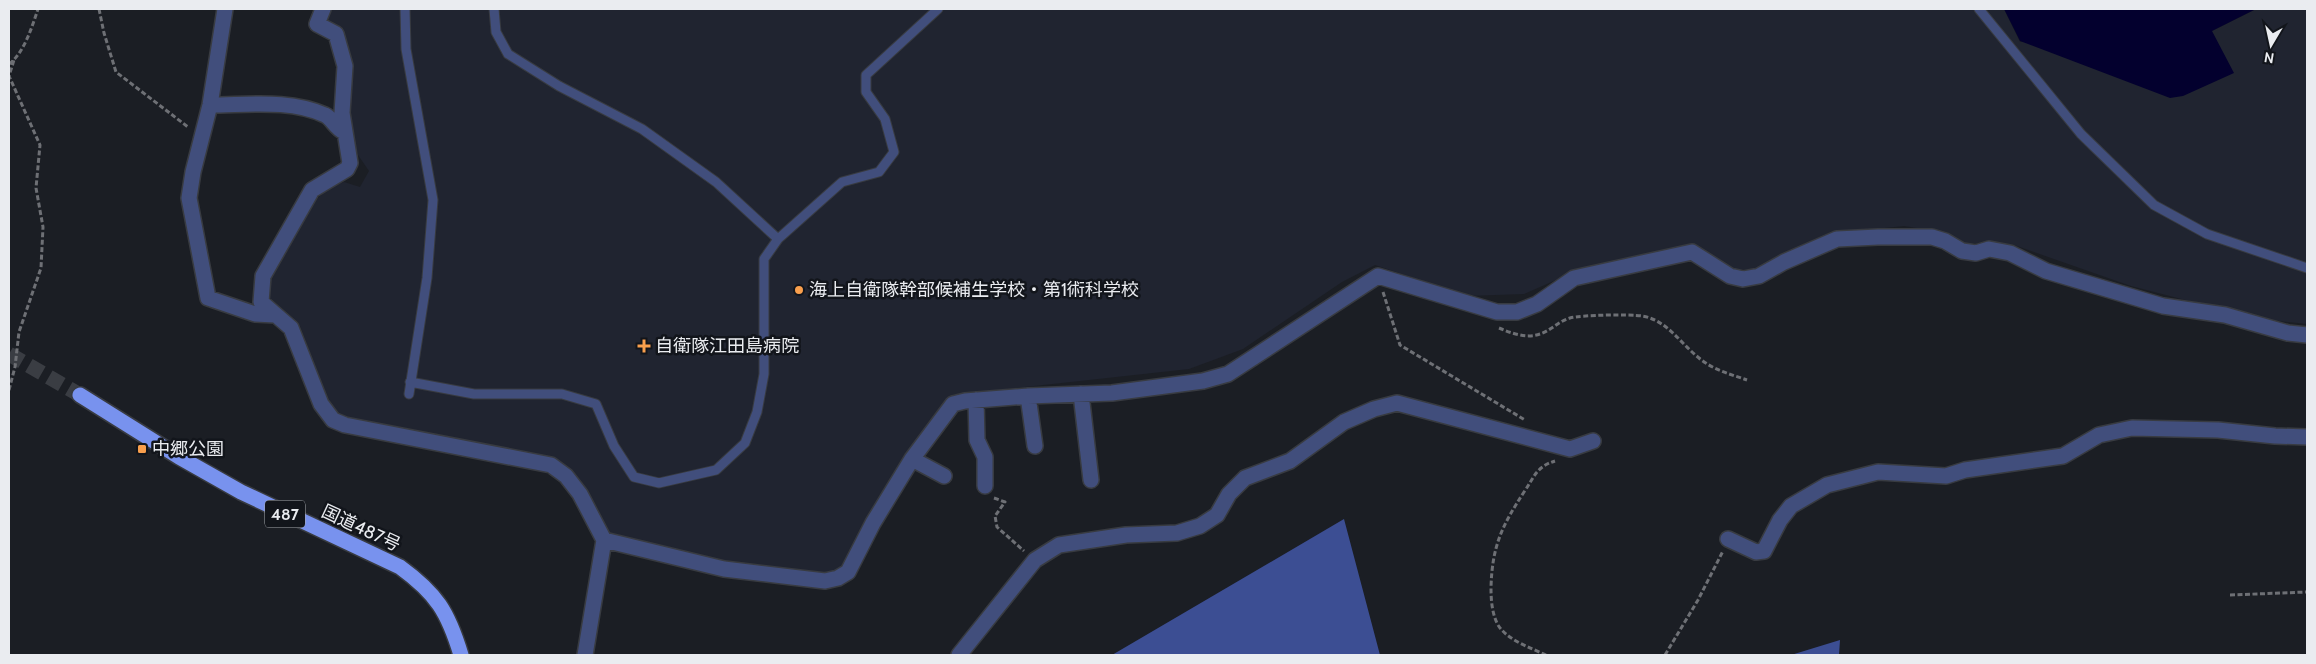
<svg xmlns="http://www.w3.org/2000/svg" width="2316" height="664" font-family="Cabin,'Noto Sans JP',sans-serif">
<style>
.built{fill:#202430}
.forest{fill:#3c4e93}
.water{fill:#03002e}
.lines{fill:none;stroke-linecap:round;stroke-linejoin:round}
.highway-tunnel{stroke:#3a3d43;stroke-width:15;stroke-dasharray:15 8;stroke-linecap:butt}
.lane-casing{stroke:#383b41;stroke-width:11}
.street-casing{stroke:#383b41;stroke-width:18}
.highway-casing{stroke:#383b41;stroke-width:18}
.path{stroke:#6e7075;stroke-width:3;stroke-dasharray:5 2.5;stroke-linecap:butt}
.lane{stroke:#414e7c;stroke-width:9}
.street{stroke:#414e7c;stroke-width:15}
.highway{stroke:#7892ee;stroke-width:15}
.poi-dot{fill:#f99f4d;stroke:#12151b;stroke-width:2}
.labels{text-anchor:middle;stroke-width:5;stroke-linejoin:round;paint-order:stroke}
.shield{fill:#12151b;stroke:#a9acb0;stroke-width:1}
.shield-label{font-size:16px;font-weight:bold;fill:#eaecf0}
.poi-label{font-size:18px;fill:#eaecf0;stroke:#12151b;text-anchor:start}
.street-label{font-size:18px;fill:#eaecf0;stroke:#12151b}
</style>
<rect width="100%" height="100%" fill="#1b1e24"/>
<path class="built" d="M329,9H2004L2020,42L2212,31L2256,9H2307V324L2259,319L2131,286L2011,244L1966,243L1942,232L1904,226L1837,233L1784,253L1756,269L1735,270L1689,244L1572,273L1524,294L1467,296L1375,265L1342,282L1243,349L1189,369L952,395L891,478L850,559L841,567L830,573L819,575L722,562L606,533L580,481L552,458L342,419L327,400L300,326L269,299L270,280L317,199L328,188L344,182L360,187L369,171L358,155L348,120L352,63L326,23Z"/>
<path class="forest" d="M1344,519L1380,655H1112Z
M1840,640L1839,655H1791Z"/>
<path class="water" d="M2004,9H2256L2212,31L2234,73L2183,96L2170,98L2020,41Z"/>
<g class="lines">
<path class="highway-tunnel" d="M9,354L80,395"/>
<defs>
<path id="lane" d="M405,9L406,49L433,200L427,278L409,394
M494,9L496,32L508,54L559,86L642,129L716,182L778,239
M1979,9L2081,134L2154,205L2207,234L2307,268
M410,382L474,394H562L596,404L614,446L634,477L659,483L716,470L745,443L757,412L764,374V259L778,239L842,182L879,172L894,152L885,119L866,92V75L938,9"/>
<path id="street" d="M225,9L210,105L193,172L189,198L208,298L255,314L275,315
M323,9L317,24L336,34L345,66L342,113L350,163L347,169L312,190L263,276L261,302L291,328L321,404L333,420L345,425L551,465L566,476L580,494L604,540L585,655
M210,105C248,105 290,99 325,115C332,118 335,128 344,132
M1081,394L1091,480
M1028,396L1035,446
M976,400L977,440L985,457V486
M912,459L944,476
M1728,539L1756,552L1764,551L1780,520L1791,506L1827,485L1878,472L1946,476L1965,470L2063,456L2099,435L2132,428L2218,430L2275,436L2307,437
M604,540L724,569L825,581L838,578L848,572L873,523L912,459L953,404L965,401L1028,396L1112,393L1203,381L1228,374L1378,276L1497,312H1517L1537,304L1574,278L1692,252L1730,276L1743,279L1759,276L1784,262L1837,239L1878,237H1932L1945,241L1962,251L1976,253L1989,249L2010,253L2046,271L2163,306L2225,315L2288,333L2307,335
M959,655L1035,560L1059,545L1126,535L1177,533L1200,526L1217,515L1229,494L1245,478L1290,461L1344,422L1374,409L1397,403L1570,449L1593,441"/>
<path id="highway" d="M80,395L179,457L241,492L400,567C437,594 448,612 461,655"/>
</defs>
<use href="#lane" class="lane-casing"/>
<use href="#street" class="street-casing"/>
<use href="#highway" class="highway-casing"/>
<path class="path" d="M99,9L104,33L116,72L188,127
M9,64C24,53 32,27 38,9
M1383,292L1400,345L1525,420
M1499,328C1511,333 1526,339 1540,334C1550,331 1559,321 1570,318C1581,315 1630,314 1642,316C1667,320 1680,343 1699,358C1713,370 1730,374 1747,380
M9,390L15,367L19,332L41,268L43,227L36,188L40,145L9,76L14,60
M994,498L1005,502L995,516L997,527L1024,551
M2230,595L2307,592
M1546,655C1531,648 1507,640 1498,625C1492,614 1491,600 1491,588C1492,546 1502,526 1524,492C1535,476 1536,467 1555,461
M1665,655L1698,600L1723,551"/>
<use href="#lane" class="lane"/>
<use href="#street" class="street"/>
<use href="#highway" class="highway"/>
</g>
<g class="poi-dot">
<circle cx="799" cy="290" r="5"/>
<path d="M641.5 338.5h5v5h5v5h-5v5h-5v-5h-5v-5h5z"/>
<rect x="137" y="444" width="10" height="10" rx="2.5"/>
</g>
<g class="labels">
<rect class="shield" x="265" y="500.5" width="40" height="27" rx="4"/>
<g class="shield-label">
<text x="285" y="520">487</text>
</g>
<g class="poi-label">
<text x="809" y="296">海上自衛隊幹部候補生学校・第1術科学校</text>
<text x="655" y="352">自衛隊江田島病院</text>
<text x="152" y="455">中郷公園</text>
</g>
<g class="street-label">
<text transform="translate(361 528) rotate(25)" y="6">国道487号</text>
</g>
</g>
<rect width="2316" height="664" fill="none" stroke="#eaecf0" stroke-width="20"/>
<g transform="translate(2271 45) rotate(189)" stroke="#12151b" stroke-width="4" paint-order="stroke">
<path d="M0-4L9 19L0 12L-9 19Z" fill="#eaecf0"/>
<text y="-8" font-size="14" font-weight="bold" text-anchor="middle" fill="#eaecf0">N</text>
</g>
</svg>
